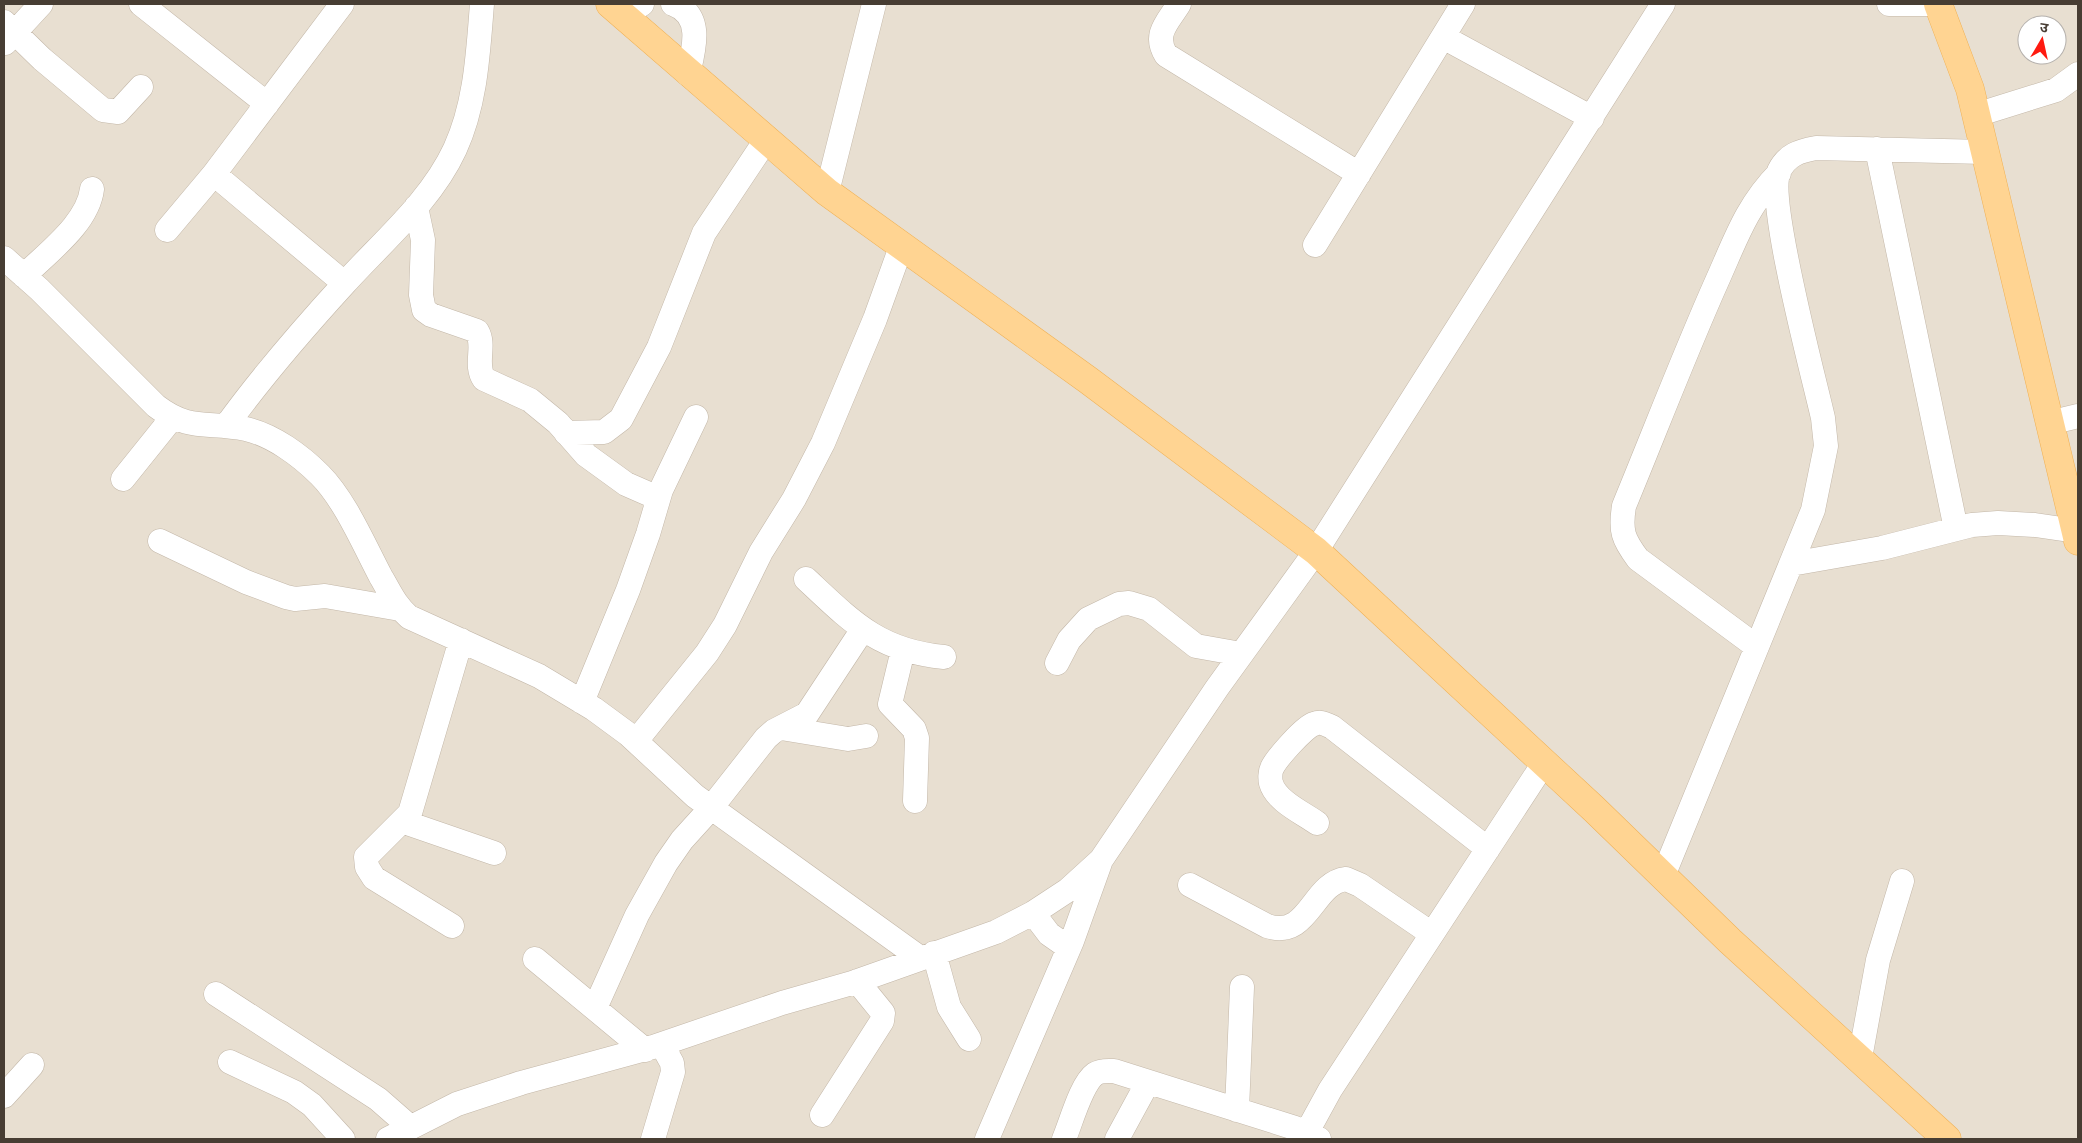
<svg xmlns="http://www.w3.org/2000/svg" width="2082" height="1143" font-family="'Titillium Web','Noto Sans Devanagari',sans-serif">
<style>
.residential{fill:#e8dfd1;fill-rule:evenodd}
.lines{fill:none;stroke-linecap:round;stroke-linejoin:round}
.minor-casing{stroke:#c3b7a8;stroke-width:25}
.major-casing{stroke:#f0b155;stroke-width:29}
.minor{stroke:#fff;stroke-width:24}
.major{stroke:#ffd492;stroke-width:28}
</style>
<rect width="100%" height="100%" fill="#f4ede4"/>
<path class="residential" d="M4,4H2078V1139H4ZM2027,25H2057V55H2027Z"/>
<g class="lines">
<defs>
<path id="minor" d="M141,4L267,104
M673,4C704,15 694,49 688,74
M1179,4C1168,22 1153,34 1166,55L1359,174
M1889,4H1938
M623,16L642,4
M4,22L42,59L103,110L118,112L141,87
M1443,37L1592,118
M5,43L41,4
M1976,115L2056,90L2078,74
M1877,149L1956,529
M214,174L344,283
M827,192L874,4
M416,207L423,240L421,295L424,310L431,315L477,331C486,346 474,364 484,379L530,400L558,423L586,455L626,484L658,498
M167,230L214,174L342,4
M1315,245L1463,4
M4,258L39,289L156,406C190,432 207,421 246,429C273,435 301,456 320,475C345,500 364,545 381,577C390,592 395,605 409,617L539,676L594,709L628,734L695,796L920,958
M24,276C48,252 88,223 92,189
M2049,423L2078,416
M226,426C263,375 302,330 345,283C383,241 431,201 455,149C476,103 478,53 482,4
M566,433L604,432L621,419L659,347L704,233L766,140
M123,479L172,418
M160,541L246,582L286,597L295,599L325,596L400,609
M1791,564L1882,548L1972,525L1998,523L2035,525L2076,531
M806,579C852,622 879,651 944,657
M1757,647L1638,559C1623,539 1620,531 1624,506C1655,431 1684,355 1717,281C1735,241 1747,205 1779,173
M903,650L890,704L914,729L917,738L915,801
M1057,663L1069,640L1088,619L1119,604L1129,603L1149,609L1196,646L1241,654
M582,702L628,590L648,534L661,490L696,417
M781,728L848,739L866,736
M636,741L707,653L725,625L761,552L794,499L823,443L875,319L901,247
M404,822L494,853
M1317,823C1303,813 1276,801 1271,783C1270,779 1270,772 1272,768C1276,759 1305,726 1314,724C1321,721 1325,724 1332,727L1488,849
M1663,876L1813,510L1826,446L1823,418C1814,378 1766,199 1779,171C1787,155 1799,151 1816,148L1985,152
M1190,885L1267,926C1309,940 1312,883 1346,879L1360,885L1432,934
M1033,913L1049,934L1069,948
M452,926L374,878L367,867L366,857L410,813L461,640
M934,953L949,1007L969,1039
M535,959L645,1050
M216,994L378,1099L410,1127
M595,1008L637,915L666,863L682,840L711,808L766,738L774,731L807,714L863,629
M1860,1058L1878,960L1902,881
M230,1062L294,1092L312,1105L343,1139
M4,1096L32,1065
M1237,1110L1242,987
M822,1115L882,1021L883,1013L857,981
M1307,1132L1330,1090L1544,763
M388,1139L457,1104L521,1083L653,1047L782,1003L852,983L996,932L1033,913L1068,890L1101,860L1217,688L1316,551L1663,4
M653,1139L673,1072L672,1063L662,1045
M987,1139L1072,941L1100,863
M1064,1139C1071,1123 1081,1084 1095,1074C1101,1070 1108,1071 1114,1071L1295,1128L1319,1139
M1117,1139L1148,1082"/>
<path id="major" d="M610,4L827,192L1088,380L1316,551L1594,809L1730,941L1947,1139
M1938,4L1970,89L2078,541"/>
</defs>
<use href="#minor" class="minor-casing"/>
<use href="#major" class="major-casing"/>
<use href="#minor" class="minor"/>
<use href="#major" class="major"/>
</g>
<rect width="2082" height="1143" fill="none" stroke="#473d33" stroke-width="10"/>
<g transform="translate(2042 40) rotate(9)"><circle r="24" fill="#ffffff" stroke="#b5b1ad"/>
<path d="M0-4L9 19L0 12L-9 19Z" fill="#ff1a10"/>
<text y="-8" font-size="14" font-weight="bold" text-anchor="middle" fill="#473d33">उ</text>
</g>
</svg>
